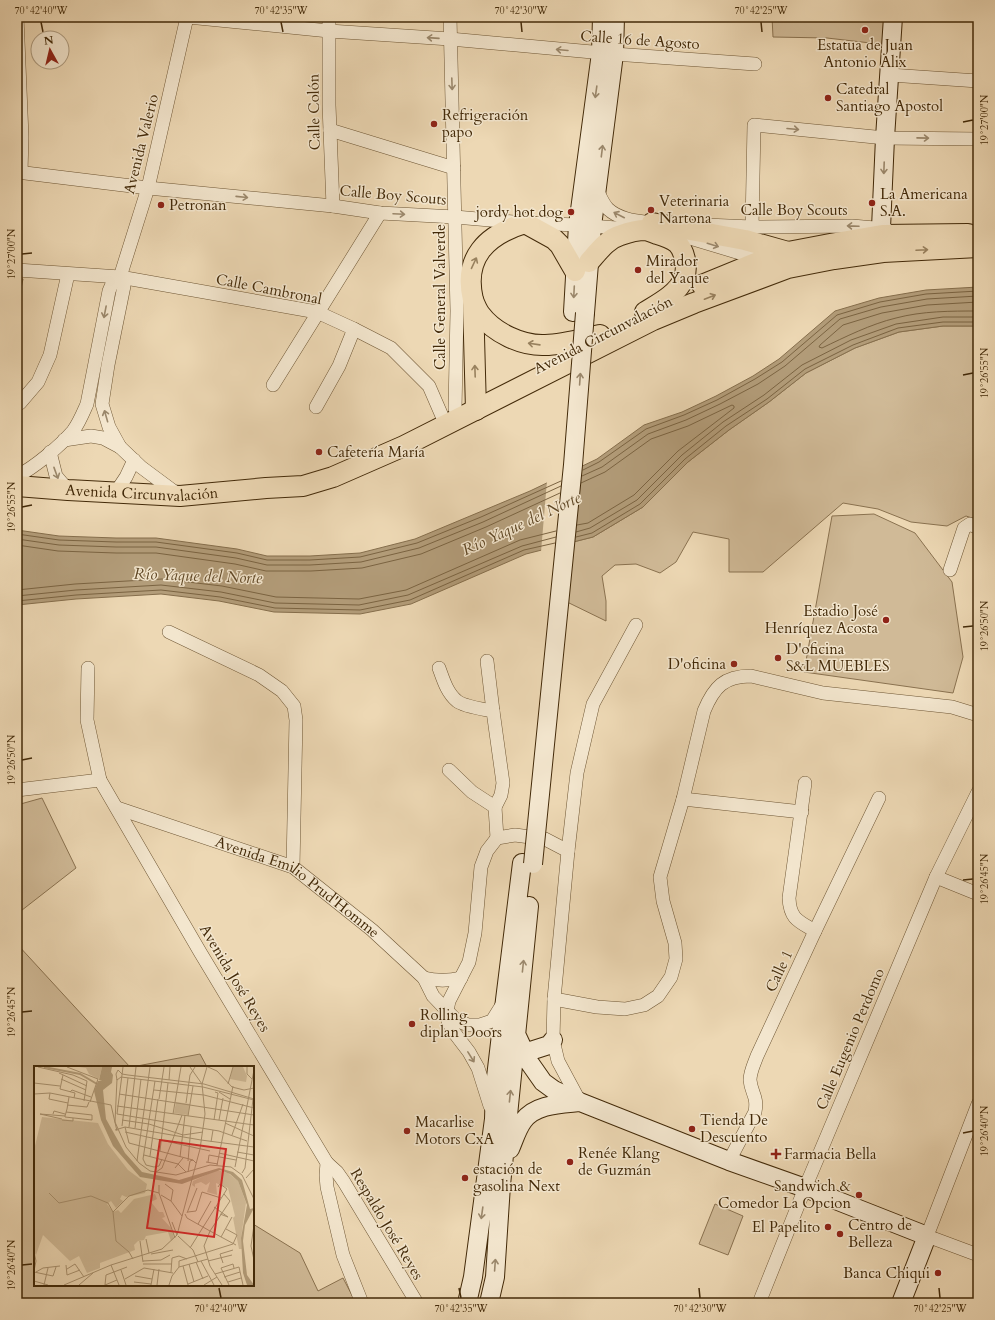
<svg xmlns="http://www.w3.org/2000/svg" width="995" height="1320" font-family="Cardo,serif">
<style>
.green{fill:#d0ba97;stroke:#8a7250}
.water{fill:#b39d7a;stroke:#866f4d}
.pier{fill:#edd8b4}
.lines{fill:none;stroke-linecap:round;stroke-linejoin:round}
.shore{stroke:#7b6442;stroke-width:1}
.minor-casing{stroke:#6e5634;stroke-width:14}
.secondary-casing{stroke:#432a09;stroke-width:20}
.primary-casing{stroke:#432a09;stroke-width:22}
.minor{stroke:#f3e6ce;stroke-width:13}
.secondary{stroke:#f3e6ce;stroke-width:18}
.primary{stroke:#edd8b4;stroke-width:20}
.secondary-bridge-casing{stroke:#432a09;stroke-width:20;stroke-linecap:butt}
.secondary-bridge{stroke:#f3e6ce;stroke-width:18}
.oneway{stroke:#9b886c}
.oneway2{stroke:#98815e}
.ticks{fill:none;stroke:#432a09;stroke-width:1.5}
.poi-dot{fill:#8f2418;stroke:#f3e6ce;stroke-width:1.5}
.labels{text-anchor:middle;stroke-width:3;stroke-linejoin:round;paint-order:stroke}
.street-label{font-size:15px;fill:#432a09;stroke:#f3e6ce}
.poi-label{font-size:15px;fill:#432a09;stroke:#f3e6ce;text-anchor:start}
.water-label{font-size:16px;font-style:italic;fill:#5f4725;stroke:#f3e6ce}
.inset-river{fill:none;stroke:#b39d7a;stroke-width:2}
.inset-road{fill:none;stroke:#a99270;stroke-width:1}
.view{fill:#d62828;fill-opacity:0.15;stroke:#d62828;stroke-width:2}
.inset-edge{fill:none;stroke:#432a09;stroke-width:2}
.neatline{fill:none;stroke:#432a09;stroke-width:1.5}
.ticks-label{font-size:10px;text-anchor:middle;fill:#432a09}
</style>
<rect width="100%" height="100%" fill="#edd8b4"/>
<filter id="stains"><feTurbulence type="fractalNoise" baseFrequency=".005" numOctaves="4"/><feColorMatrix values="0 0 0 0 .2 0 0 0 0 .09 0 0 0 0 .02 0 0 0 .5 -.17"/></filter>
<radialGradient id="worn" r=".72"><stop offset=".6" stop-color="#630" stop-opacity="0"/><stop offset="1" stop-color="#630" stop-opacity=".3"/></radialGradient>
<path class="green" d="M772,17H889L888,45L827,38L773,37Z
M17,278L23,279L17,307Z
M943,326H978V520L966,516L947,526L911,522L878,509L843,503L763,572H729V539L693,532L676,562L660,573L636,564L615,565L602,576L606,601V621L565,601L573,542L593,537L643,507L688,462L729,430L769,402L806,373L855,348L899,332Z
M874,514L915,533L952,582L963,657L953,693L804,672L832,516Z
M42,798L76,868L17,914V805Z
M17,944L130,1067H35V1285H253V1224L300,1253L318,1291L343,1278L356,1303H17Z
M200,1054L207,1067H132Z
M715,1204L743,1216L728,1255L699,1244Z"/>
<path class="water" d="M978,287V326H943L899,332L855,348L806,373L769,402L729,430L688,462L643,507L593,537L526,554L411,604L360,614L274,612L219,601L161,594L76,599L17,605V530L59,536L116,538H156L237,549L267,556H310L360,553L415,539L530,491L597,459L644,425L682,412L716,396L753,376L779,359L835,311L879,298L926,290Z"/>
<path class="pier" d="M580,465L573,544L541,552L547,481Z"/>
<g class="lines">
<path class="shore" d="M978,302L927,305L882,313L843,325L820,345L819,347L822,348C845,337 871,324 896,318C922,311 951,311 978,311
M583,470L599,462L646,429L684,415L717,400L755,379L782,362L837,315L880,302L926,294L978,291
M582,476L602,467L648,434L686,420L720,404L758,384L785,366L840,319L881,307L927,299L978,296
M577,525L588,523L634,495L678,451L734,408V406L732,405L688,426L651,439L605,472L581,483
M576,532L590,528L637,500L682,455L723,422L764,395L802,365L851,340L896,324L943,317H978
M17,534L59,540L116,542H156L237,553L267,560H310L360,557L417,543L481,517L561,481
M576,537L592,533L640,504L685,459L726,426L767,399L805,369L853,345L898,328L943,322H978
M17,539L59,545L116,547H156L236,558L267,565H310L361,562L419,548L483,522L561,486
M17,545L58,551L116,553H156L235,564L266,571H311L362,568L421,554L486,527L560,493
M17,590L75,584L162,579L222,586L276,597L359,599L406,590L520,540L556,531
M17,596L76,590L161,585L221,592L275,603L359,605L408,595L522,546L556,537
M17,601L76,595L161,590L220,597L275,608L360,610L410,600L524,550L555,543"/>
<defs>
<g id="minor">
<path d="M17,17L22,137L21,172"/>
<path d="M188,17L329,31L450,39L614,54L755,64"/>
<path d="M329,17V105L333,206"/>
<path d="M450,17L457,311L455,409"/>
<path d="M890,75L978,81"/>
<path d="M330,130L454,168"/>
<path d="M17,172L148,188L333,206L380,213L455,217L525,223L578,225L629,229"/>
<path d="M597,190C600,196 603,204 608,209C620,220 637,221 652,223"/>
<path d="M706,225L752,227L852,226L886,229"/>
<path d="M752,227L754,125L885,138L978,139"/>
<path d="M690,238L763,260"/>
<path d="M17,270L120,277L317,312L354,329L391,348L429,386L442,416"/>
<path d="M120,277L124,286L108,365L102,404L109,427L120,447L141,467L180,496"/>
<path d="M273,385L380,213"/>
<path d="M17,404L20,403L38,382L50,355L68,274"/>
<path d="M316,407L339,366L354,329"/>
<path d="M64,440L91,436L103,438L120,447"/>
<path d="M50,452L56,476L68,490"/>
<path d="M17,476C34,468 61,445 73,431C79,423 83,413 87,404L109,291L112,284L120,277L148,188L187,17"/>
<path d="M116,492L126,477L134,460"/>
<path d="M950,570L964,528L970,524L978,528"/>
<path d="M169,632L259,675L282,691L294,706L296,720L293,867"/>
<path d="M487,661L493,711"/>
<path d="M88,668L87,720L100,780L200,952L327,1163L326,1175L327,1187L343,1255L362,1303"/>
<path d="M439,668C443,679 447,693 457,701C465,707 483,709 493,711L503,783L501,795L495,807"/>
<path d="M449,770L472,792L495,807L497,838"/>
<path d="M805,783L789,898C790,919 798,921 815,931"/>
<path d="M17,790L100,780"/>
<path d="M683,799L802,812"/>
<path id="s1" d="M117,808L293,867L372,930L424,978L433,996L456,1020L468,1025H480L492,1021L502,1005"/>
<path d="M936,877L978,894"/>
<path d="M424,978C437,981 448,981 461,978"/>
<path d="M554,999L597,1007L625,1009L644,1005L658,996L671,977L676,959L675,943L663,901L660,877L683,799L704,711C714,687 724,676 751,676L823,693L952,707L978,715"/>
<path d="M580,1102L558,1061L553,1040L554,999L568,851L577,773L593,704L636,625"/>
<path d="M978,1104L927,1236L978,1255"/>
<path d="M490,1106L478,1068L469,1052L453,1031L448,1021L447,1011L449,1001L469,962L475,933L481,867L487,851L497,838L515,835L545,839L568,851"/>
<path d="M729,1161L755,1112C758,1096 751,1093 750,1080C750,1072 754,1064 757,1056L815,931L879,798"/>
<path d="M327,1163L337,1172L344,1182L417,1303"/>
<path d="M759,1303L805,1188L936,877L978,792"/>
</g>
<path id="secondary" d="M883,250L881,228L885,138L893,17
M573,312L578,225L601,53L602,17
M585,313L592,226L614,54L615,17
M516,1034L529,1062L543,1082L554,1090L580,1102L729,1161L805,1188L927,1236L901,1303
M524,1053L549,1045L553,1040
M510,1149C514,1140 517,1129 523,1121C535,1104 561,1104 580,1102
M467,1303L473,1277L494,1119L495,1086L505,1000L522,863
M489,1303L495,1277L501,1185L529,906"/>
<g id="primary">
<path d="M652,223L745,240L788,252"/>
<path d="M589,262C598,252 607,239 621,235C629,232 638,230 646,230C650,231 654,233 657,234C664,236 672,239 677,243C685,251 688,268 684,278C678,294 658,304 645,312"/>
<path d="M702,285L763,260L788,252L830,244L882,235L968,234"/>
<path d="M473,300C475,305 477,310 480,314C494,333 522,346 545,345C563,345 582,339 600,335"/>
<path d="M476,410L473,300C463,258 486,235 525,223L554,239L560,245L575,271"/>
<path id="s2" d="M17,486L68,490L180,496L266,488L303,486L333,477L404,446L653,320L694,303L788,268L834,259L883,252L978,247"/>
</g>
</defs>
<use href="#minor" class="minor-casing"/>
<use href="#secondary" class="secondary-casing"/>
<use href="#primary" class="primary-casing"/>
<use href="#minor" class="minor"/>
<use href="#secondary" class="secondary"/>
<use href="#primary" class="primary"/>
<defs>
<path id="secondary-bridge" d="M533,864L573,465L585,313"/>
</defs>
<use href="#secondary-bridge" class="secondary-bridge-casing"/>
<use href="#secondary-bridge" class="secondary-bridge"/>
</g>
<defs><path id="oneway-shaft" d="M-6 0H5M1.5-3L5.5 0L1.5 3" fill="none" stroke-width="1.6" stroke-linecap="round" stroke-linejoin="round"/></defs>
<g class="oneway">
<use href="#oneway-shaft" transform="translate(433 38) rotate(-176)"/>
<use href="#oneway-shaft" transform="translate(562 50) rotate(-175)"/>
<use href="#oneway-shaft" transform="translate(452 84) rotate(88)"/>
<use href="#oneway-shaft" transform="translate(596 92) rotate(98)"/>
<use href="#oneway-shaft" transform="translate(793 129) rotate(5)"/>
<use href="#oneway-shaft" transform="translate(923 138) rotate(1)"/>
<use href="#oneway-shaft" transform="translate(602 151) rotate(-83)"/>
<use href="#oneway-shaft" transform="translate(884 168) rotate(92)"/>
<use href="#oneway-shaft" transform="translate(242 197) rotate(6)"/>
<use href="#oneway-shaft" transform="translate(399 214) rotate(3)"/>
<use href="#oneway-shaft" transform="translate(619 215) rotate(-153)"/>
<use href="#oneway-shaft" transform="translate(853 226) rotate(-178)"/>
<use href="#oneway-shaft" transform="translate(713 245) rotate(17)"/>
<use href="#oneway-shaft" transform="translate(574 292) rotate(93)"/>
<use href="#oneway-shaft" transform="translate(105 312) rotate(101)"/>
<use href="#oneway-shaft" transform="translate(580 379) rotate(-86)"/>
<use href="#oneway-shaft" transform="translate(106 416) rotate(-106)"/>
<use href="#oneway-shaft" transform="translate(56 473) rotate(70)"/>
<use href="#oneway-shaft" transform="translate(523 966) rotate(-84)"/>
<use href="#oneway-shaft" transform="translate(471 1057) rotate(58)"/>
<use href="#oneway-shaft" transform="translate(510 1096) rotate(-84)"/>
<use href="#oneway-shaft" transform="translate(482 1213) rotate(98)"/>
<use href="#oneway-shaft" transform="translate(495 1265) rotate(-86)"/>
</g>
<g class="oneway2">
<use href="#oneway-shaft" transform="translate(922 250) rotate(-3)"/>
<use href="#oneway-shaft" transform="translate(474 263) rotate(-65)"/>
<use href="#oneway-shaft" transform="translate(710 297) rotate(-21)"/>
<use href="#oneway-shaft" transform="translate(534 344) rotate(-172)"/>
<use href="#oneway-shaft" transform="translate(475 371) rotate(-92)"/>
</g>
<path class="ticks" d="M41,22L43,32M281,22L283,32M521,22L522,32M761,22L762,32M963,122L973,120M22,254L32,253M963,375L973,373M22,507L32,505M963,627L973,626M22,760L32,758M963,880L973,879M22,1012L32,1011M963,1133L973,1131M22,1265L32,1264M219,1288L221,1298M459,1288L461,1298M699,1288L700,1298M939,1288L940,1298"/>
<g class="poi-dot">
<circle cx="865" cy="30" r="4"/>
<circle cx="828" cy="98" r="4"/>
<circle cx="434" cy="124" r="4"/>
<circle cx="872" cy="203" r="4"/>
<circle cx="161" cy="205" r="4"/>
<circle cx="651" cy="210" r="4"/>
<circle cx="571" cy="212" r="4"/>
<circle cx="638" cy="270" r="4"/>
<circle cx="319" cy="452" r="4"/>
<circle cx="886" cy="620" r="4"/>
<circle cx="778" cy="658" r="4"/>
<circle cx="734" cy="664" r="4"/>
<circle cx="412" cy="1024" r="4"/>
<circle cx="692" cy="1129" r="4"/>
<circle cx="407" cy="1131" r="4"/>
<path d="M774 1148h4v4h4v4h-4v4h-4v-4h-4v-4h4z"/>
<circle cx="570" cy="1162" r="4"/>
<circle cx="465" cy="1178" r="4"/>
<circle cx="859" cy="1195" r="4"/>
<circle cx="828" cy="1227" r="4"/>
<circle cx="840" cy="1234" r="4"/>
<circle cx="938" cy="1273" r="4"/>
</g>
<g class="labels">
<g class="street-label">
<text transform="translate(640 40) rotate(4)" y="5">Calle 16 de Agosto</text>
<text transform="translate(314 112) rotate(-91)" y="5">Calle Colón</text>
<text transform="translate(141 144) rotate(-76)" y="5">Avenida Valerio</text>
<text transform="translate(393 195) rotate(5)" y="5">Calle Boy Scouts</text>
<text x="794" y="215">Calle Boy Scouts</text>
<text transform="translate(269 289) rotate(11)" y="5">Calle Cambronal</text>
<text transform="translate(440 297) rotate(-90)" y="5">Calle General Valverde</text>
<text transform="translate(603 335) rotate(-27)" y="5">Avenida Circunvalación</text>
<text dy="5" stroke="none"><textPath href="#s2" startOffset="125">Avenida Circunvalación</textPath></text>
<text dy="5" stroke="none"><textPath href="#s1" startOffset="199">Avenida Emilio Prud'Homme</textPath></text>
<text transform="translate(779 971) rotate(-65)" y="5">Calle 1</text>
<text transform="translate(235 978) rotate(59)" y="5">Avenida José Reyes</text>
<text transform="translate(850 1039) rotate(-67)" y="5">Calle Eugenio Perdomo</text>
<text transform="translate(387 1224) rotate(59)" y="5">Respaldo José Reyes</text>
</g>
<g class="poi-label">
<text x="865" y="50" text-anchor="middle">Estatua de Juan<tspan x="865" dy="17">Antonio Alix</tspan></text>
<text x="836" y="94">Catedral<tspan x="836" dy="17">Santiago Apostol</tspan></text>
<text x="442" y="120">Refrigeración<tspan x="442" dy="17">papo</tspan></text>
<text x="880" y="199">La Americana<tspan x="880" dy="17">S.A.</tspan></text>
<text x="659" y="206">Veterinaria<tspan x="659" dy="17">Nartona</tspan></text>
<text x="169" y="210">Petronan</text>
<text x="563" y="217" text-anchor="end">jordy hot dog</text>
<text x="646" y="266">Mirador<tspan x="646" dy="17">del Yaque</tspan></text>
<text x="327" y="457">Cafetería María</text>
<text x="878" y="616" text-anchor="end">Estadio José<tspan x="878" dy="17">Henríquez Acosta</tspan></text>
<text x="786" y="654">D'oficina<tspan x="786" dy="17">S&amp;L MUEBLES</tspan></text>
<text x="726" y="669" text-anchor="end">D'oficina</text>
<text x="420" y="1020">Rolling<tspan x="420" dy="17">diplan Doors</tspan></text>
<text x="700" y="1125">Tienda De<tspan x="700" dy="17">Descuento</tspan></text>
<text x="415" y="1127">Macarlise<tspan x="415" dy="17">Motors CxA</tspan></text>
<text x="578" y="1158">Renée Klang<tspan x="578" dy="17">de Guzmán</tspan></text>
<text x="784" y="1159">Farmacia Bella</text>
<text x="473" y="1174">estación de<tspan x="473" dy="17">gasolina Next</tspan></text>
<text x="851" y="1191" text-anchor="end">Sandwich &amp;<tspan x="851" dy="17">Comedor La Opcion</tspan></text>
<text x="848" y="1230">Centro de<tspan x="848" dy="17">Belleza</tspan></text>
<text x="820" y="1232" text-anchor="end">El Papelito</text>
<text x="930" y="1278" text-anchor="end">Banca Chiqui</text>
</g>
<g class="water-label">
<text transform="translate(521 523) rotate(-25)" y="6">Río Yaque del Norte</text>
<text transform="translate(198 575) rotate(2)" y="6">Río Yaque del Norte</text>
</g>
</g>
<g transform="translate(34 1066)">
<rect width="220" height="220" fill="#edd8b4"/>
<path d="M45,1H68L65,13L55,8L52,2ZM199,1H209L213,10L212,16L196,13ZM142,36L156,38L154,49L140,47ZM8,51L64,57L74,78L94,104L113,118L111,127L92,131L88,129L86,133L89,135L82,142L77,135L73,138L79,146L84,144L87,147L100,133L121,128L123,133L117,136L125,146H129L131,151L128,152L137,162L140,172L137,175L134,166L112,170L110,174L104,175L100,179L101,184L66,197V202L53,207L45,190L36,195L9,169L2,189L0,186V84ZM183,104L194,107L204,115L212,137L207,172L208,183H205L199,152L201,150L194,122L182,117L183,129L173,126L176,116L172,119L167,116L161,118V121L158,119L159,115Z" fill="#d0ba97"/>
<path d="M68,1H78L77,6L79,9L78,17L69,24L72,53L91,87L108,106L145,114L185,102L199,106L208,114L216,143L220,142L211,159L209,175L213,209L220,219H213L209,207L207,172L213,139L204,115L196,108L186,104L148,118L106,111L79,80L67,54L60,25L64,15H68L65,14Z" fill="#b39d7a"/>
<path class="inset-river" d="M10,1L46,8L63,18"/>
<path class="inset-road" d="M4,1L39,9L53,15L50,35M33,1L64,13L56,36M89,1L83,48L185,65L213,75M174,1L183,5L198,21L210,24L220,22M213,1V8L218,13M25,7L53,20M29,9L26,23L41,27L40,32M27,13L52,24M83,13L81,56L92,81L105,97L116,105L142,109L176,99L197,101L208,109L220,133M135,14L136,1M121,15L109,93L112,99L120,101L125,100L128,93M0,17L26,20M168,18L173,1M194,18L199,1M120,24L170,29L220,42M36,26L38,24L57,31M185,26L196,33M16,27L15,33L34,37M0,28L16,27L77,39M85,28L220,49M125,33L130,1M220,33L170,18L94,9L88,8L84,4L82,8L83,14L87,11L169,21L220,34M152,37L156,9L161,1M33,39L53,41L55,36M77,39L83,65M83,40L220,59M32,46L58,49V54L31,51V50L33,43L35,31M19,48L20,45L31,48M139,48L147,1M154,50L159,20M28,53L6,48L31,50M28,54L39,55V52M88,54L115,58L149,69L169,66M180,54L184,27L181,26M185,54L189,32M191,57L220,70M88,60L94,12M91,61L95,77L159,94M95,61L102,1M101,62L107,13M81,64L91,61L167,74M91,66L176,85M198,69L209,38M167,74L220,81M177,76L179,64M126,85L134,17M203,86L220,89M185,87L220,95M110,89L144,98L152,106M116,90L124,33M146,91L151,49M103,95L116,1M154,95L157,61M172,96L184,98M174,96L175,89L202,94M183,99L199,20M201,101L220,4M141,102L149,92M122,106L128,102L148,49M154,106L156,95L159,94L162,97M208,107L211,102L219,33M212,112L220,103M131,118L139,124L137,135M125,119V127L141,172M15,127L25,137L57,130L74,137L79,146L82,175L95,186L99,193M190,128L196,135L176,165L202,179M127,129L137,135L148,150M180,141L194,151L186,148M79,146L95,130L114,124L125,127M154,146L162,145L168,126L187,132M153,147L163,122M151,148L153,152L176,165L170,180L176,200L188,219M138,156L143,169M164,158L177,135M220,159L217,180L220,194M144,170L159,184L164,196M187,171L198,151M112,173L115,187M106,175L109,196M156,182L193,123L186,118L184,121M0,186L2,195L0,205M117,188L139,184M109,195L127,194L136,189M167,195L180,219M174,195L198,189M162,196L169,213M189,197L186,188L199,184M109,198H138M155,198L160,216M32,199L33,209L46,204M77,199L85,219M149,200L154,219M145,201V195L199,178L203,169L192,163M33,203L41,198L50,211M87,204L92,219M0,206L19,210L22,201M2,206L9,202L26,200M137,206L138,192L145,190L153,193M181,208L205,201L209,219M101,210L118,213M190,211L206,206M91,213L110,202L139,207M0,215L14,219M100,216L117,218M194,216L207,212M154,218L174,210M10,219L14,202M30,219L77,199L128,183L143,169L166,83L171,48L168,18L156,1M45,219L59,207M71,219L72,209L93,201M71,219L83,214M117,219L120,203M123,219L125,203M135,219L138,210L145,201L174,193M170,219L183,211M195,219L187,202L199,198L200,202"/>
<path class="view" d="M126,74L192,83L180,171L113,162Z"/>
<rect width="220" height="220" class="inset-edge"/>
</g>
<rect width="995" height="1320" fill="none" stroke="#edd8b4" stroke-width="44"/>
<g transform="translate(50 50) rotate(352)"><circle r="19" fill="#f3e6ce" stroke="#ad9b7f"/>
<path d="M0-3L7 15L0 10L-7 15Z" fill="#8f2418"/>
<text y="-6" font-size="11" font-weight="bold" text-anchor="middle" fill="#432a09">N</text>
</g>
<rect x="22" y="22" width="951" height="1276" class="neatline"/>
<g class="ticks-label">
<text x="41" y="14">70°42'40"W</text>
<text x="281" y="14">70°42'35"W</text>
<text x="521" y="14">70°42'30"W</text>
<text x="761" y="14">70°42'25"W</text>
<text transform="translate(984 120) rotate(-90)" y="4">19°27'00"N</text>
<text transform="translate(11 254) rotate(-90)" y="4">19°27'00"N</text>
<text transform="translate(984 373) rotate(-90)" y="4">19°26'55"N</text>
<text transform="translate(11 507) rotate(-90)" y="4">19°26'55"N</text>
<text transform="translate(984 626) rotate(-90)" y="4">19°26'50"N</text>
<text transform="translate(11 760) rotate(-90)" y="4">19°26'50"N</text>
<text transform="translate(984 879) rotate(-90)" y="4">19°26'45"N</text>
<text transform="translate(11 1012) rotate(-90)" y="4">19°26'45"N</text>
<text transform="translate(984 1131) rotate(-90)" y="4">19°26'40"N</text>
<text transform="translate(11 1265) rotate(-90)" y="4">19°26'40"N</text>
<text x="221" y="1312">70°42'40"W</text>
<text x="461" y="1312">70°42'35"W</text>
<text x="700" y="1312">70°42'30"W</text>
<text x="940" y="1312">70°42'25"W</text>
</g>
<rect width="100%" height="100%" filter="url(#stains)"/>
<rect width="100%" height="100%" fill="url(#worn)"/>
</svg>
